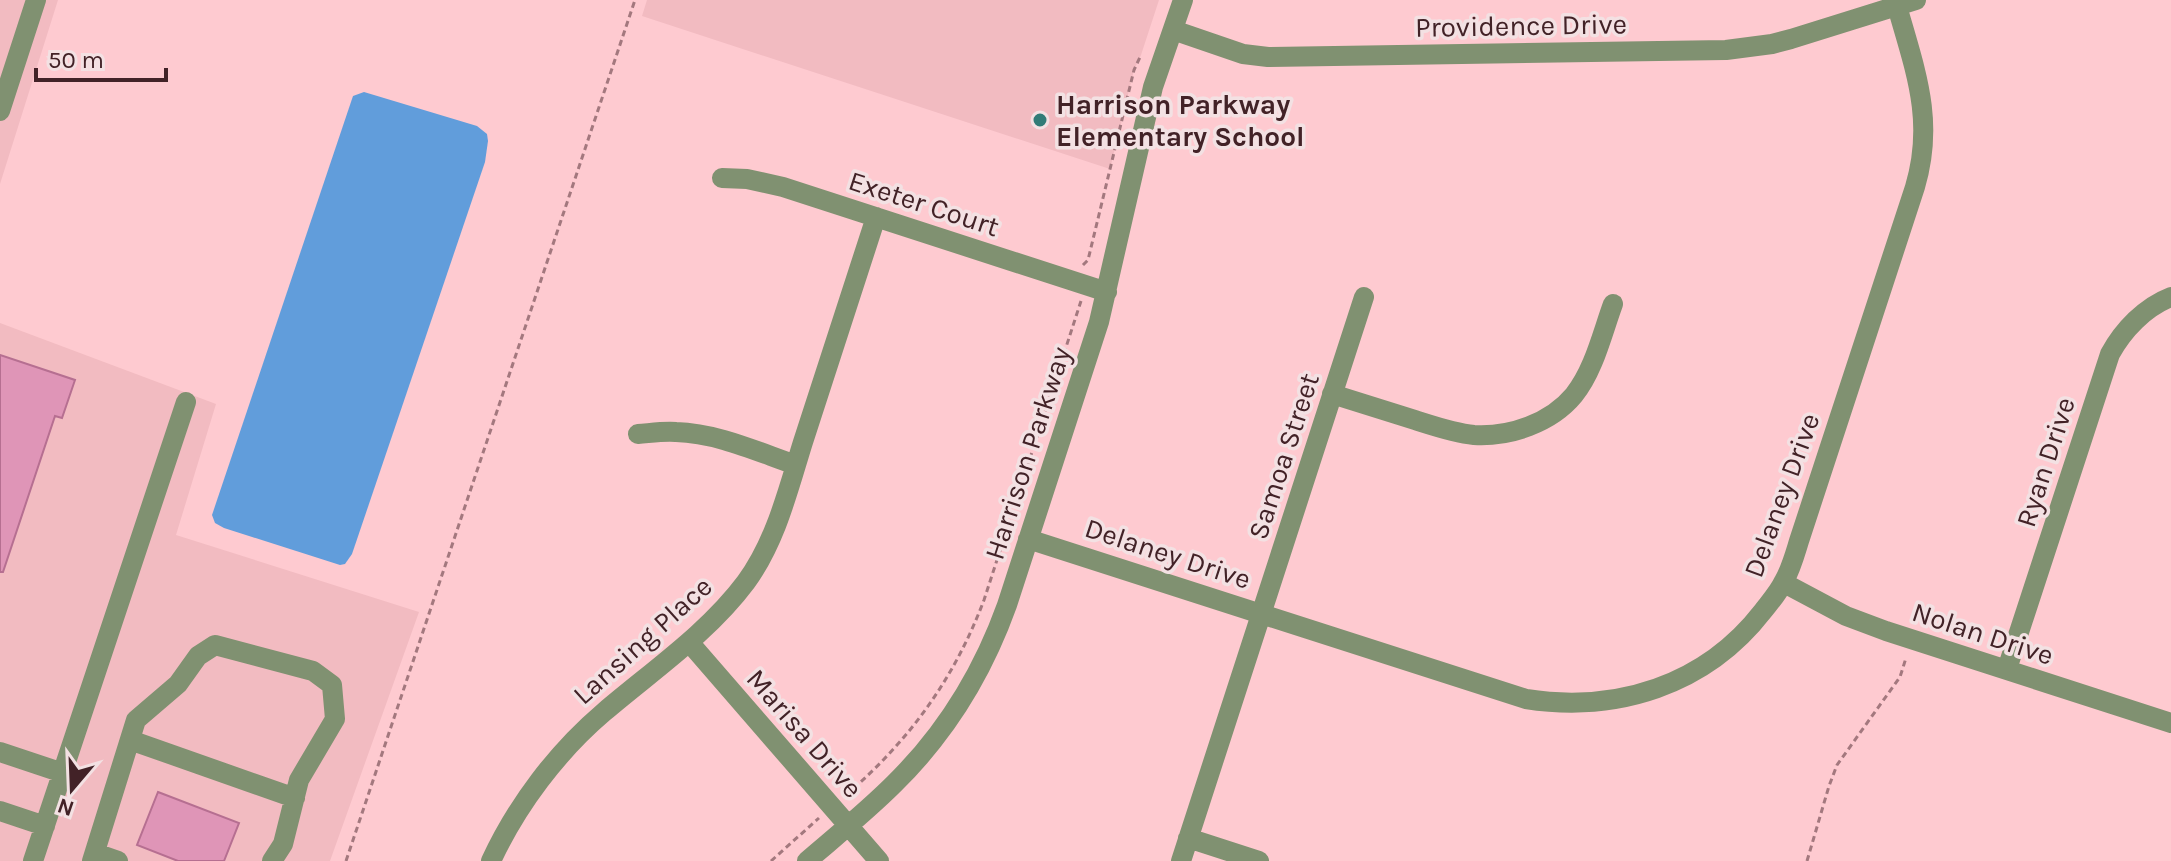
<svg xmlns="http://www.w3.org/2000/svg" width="2171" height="861" font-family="Karla,sans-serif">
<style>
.built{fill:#f2bbc1}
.water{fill:#619ddb}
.building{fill:#df95b7;stroke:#b66f91;stroke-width:2}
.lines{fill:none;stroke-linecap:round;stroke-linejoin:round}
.path{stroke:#a3787e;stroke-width:3;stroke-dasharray:6 4;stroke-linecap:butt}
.minor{stroke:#809171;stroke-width:20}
.poi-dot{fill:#327b77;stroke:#f3e1e3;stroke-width:3}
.labels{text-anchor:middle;stroke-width:7;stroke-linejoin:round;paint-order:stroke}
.street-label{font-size:28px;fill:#422227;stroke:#f3e1e3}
.poi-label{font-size:28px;font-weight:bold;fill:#422227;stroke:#f3e1e3;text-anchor:start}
</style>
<rect width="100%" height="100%" fill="#fecad0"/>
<path class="built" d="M0,0H58L0,184Z
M647,0H1159L1141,55L1134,70L1110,169L642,16Z
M0,323L216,404L176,535L419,612L330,861H0Z"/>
<path class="water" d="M364,92L477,126L487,134L488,141L485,162L352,554L345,564L340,565L224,528L215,523L212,515L353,96Z"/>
<path class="building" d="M0,355L75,380L62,418L55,416L3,572H0Z
M158,792L239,823L224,861H178L137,845Z"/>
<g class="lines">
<path class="path" d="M1083,265L1088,260L1134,70L1141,55
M846,795C910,740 954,679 984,600L1081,301
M346,861L635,0
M771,861L819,818
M1807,861L1829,786L1837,765L1900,677L1906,658"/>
<path class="minor" d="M1173,30L1243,54L1268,57L1726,50L1772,44L1791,39L1916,0
M0,111L36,0
M722,178L747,179L783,187L1107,292
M1332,394C1360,403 1387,411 1415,420C1434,426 1454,433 1474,435C1510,437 1551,423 1574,395C1594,370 1602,334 1613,304
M638,434C651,433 664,431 676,432C717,433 758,452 796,465
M1028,539L1526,699C1616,713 1705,686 1763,611C1770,602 1779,592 1784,581C1791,569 1795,554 1799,541L1915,187C1935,120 1915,70 1897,6
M1784,583L1846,616L1886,631L2171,723
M689,642L879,861
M2007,669L2110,354C2123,330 2145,307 2171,297
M130,740L295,798
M0,752L63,773
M0,811L45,826
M1188,838L1259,861
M95,853L118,861
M33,861L186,402
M92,861L136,720L178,684L198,656L215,645L313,671L332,685L335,719L299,780L283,844L272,861
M491,861C517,805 557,752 604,712C652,671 708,633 746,582C776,541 788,490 803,442C828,367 852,292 876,217
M807,861C836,836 867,811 894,784C945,734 983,672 1007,605L1099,322L1153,87L1183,0
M1181,861L1364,297"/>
</g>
<circle class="poi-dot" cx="1040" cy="120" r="8"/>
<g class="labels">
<g class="street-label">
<text transform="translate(1521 25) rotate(-1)" y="10">Providence Drive</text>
<text transform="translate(924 203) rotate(18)" y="10">Exeter Court</text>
<text transform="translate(1027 453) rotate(-72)" y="10">Harrison Parkway</text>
<text transform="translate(1283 456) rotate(-72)" y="10">Samoa Street</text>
<text transform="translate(2045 462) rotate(-72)" y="10">Ryan Drive</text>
<text transform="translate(1781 495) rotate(-70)" y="10">Delaney Drive</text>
<text transform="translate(1168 553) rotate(18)" y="10">Delaney Drive</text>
<text transform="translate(1983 633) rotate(18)" y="10">Nolan Drive</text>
<text transform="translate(642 640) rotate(-42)" y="10">Lansing Place</text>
<text transform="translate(805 733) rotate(49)" y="10">Marisa Drive</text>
</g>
<g class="poi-label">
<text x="1056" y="114">Harrison Parkway<tspan x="1056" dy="32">Elementary School</tspan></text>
</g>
</g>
<g transform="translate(72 789) rotate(199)" stroke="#f3e1e3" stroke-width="6" paint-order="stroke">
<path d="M0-6L14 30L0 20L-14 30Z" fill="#422227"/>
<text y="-12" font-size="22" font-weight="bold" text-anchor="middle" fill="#422227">N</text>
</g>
<path d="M36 68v12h130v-12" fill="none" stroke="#422227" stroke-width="4"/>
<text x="48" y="68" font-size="24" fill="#422227" stroke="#f3e1e3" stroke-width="6" paint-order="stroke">50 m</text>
</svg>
